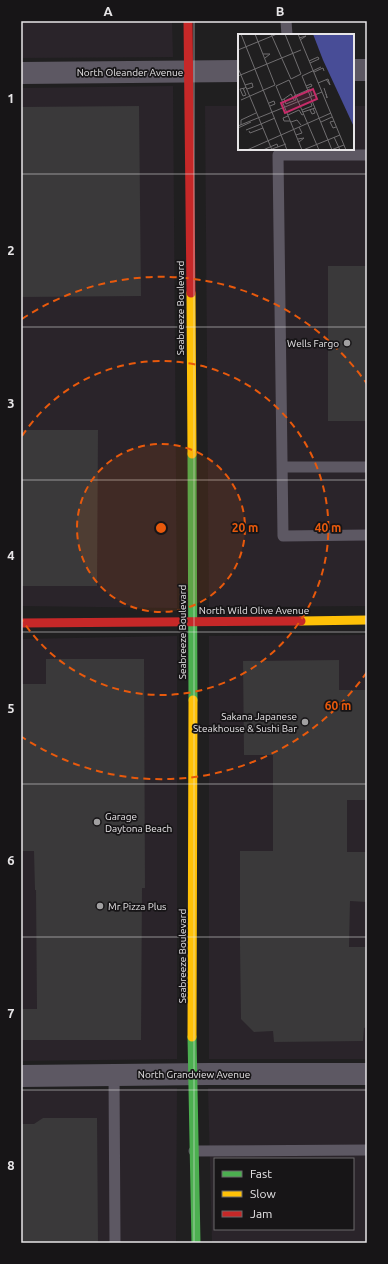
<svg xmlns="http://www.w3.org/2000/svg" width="388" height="1264" font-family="Ubuntu,sans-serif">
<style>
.built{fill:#2a242a;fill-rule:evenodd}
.building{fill:#3a393a}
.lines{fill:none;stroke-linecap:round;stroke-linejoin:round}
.lane{stroke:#5d5863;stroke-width:11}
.street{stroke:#5d5863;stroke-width:22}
.fast{stroke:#4caf50;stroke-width:9}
.slow{stroke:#ffc107;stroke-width:9}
.jam{stroke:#c62828;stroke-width:9}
.grid{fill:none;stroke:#e7e5e7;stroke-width:1;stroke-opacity:0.55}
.ring{fill:none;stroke:#e8590c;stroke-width:2;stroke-dasharray:7 5}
.poi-dot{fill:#a1a0a1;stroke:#171517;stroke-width:1.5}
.labels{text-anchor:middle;stroke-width:3.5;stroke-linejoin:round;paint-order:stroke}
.street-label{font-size:10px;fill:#e7e5e7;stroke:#171517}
.poi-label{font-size:10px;fill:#e7e5e7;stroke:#171517;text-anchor:end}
.inset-road{fill:none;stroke:#706e70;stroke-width:1}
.view{fill:#c62c69;fill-opacity:0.15;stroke:#c62c69;stroke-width:2}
.inset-edge{fill:none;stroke:#e7e5e7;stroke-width:2}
.centre{fill:#e8590c;stroke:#171517;stroke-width:2}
.ring-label{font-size:12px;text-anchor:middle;font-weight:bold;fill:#e8590c;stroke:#171517;stroke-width:3.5;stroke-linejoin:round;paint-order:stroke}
.neatline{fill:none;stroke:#e7e5e7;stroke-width:1.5}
.grid-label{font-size:13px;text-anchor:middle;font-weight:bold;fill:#e7e5e7}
</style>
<rect width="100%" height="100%" fill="#201f20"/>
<path class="built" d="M21,21H172L173,57L21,58Z
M173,86L177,608L21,606V88Z
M205,106H239V149H353V106H367V606L209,607Z
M367,635V1059H209V636Z
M177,636V1059L21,1061V639Z
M177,1088L176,1243H21V1090Z
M208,1088H367V1243H212ZM215,1159H353V1229H215Z"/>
<path class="building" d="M139,106L141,296L21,297V107Z
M328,266H367V421H328Z
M21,430H98L97,586H21Z
M46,659H144L145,888H142L141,1040H21V1009H37L36,890H35L34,851H21V684H46Z
M339,660V690H367V800H347V852H367V902L350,901L349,947H367V1027L364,1028L363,1041L274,1042L273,1031L254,1032L241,1019L240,946V851H273V755H244L243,661Z
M43,1118H97L98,1243H21V1124H34Z"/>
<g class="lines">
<path class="lane" d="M286,21L287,35
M367,155H278L283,536L367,535
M282,467H367
M114,1075L115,1243
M194,1151L367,1150"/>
<path class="street" d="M353,70H367
M21,73L239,71
M21,1076L208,1074H367"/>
<path class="fast" d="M192,454L193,700
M192,1037L196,1243"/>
<path class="slow" d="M191,293L192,454
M301,621L367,620
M192,1037L193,700"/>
<path class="jam" d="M188,21L191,293
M21,623L301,621"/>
</g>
<path class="grid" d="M194,21V1243M21,174H367M21,327H367M21,480H367M21,632H367M21,784H367M21,937H367M21,1090H367"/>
<circle cx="161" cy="528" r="84" fill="#e8590c" fill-opacity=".12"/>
<g class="ring">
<circle cx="161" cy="528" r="84"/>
<path d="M22 436A167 167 0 1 1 22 620"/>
<path d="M367 672A251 251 0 0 1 22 737M22 319A251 251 0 0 1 367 384"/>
</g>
<g class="poi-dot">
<circle cx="347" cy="343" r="4"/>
<circle cx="305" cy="722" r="4"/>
<circle cx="97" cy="822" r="4"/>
<circle cx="100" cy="906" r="4"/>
</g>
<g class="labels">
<g class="street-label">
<text x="130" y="76">North Oleander Avenue</text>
<text transform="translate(180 308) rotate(-90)" y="4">Seabreeze Boulevard</text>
<text x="254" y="614">North Wild Olive Avenue</text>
<text transform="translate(182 632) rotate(-90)" y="4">Seabreeze Boulevard</text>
<text transform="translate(182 956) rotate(-90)" y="4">Seabreeze Boulevard</text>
<text x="194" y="1078">North Grandview Avenue</text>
</g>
<g class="poi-label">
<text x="339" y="347">Wells Fargo</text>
<text x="297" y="720">Sakana Japanese<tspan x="297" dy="12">Steakhouse &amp; Sushi Bar</tspan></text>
<text x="105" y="820" text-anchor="start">Garage<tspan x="105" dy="12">Daytona Beach</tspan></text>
<text x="108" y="910" text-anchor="start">Mr Pizza Plus</text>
</g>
</g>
<g transform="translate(238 34)">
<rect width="116" height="116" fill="#201f20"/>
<path d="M75,0H116V93L85,26Z" fill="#484d97"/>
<path d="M4,97L10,101L16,116H0V99Z" fill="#201f20"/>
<path class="inset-road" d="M3,0L49,116M33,0L53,45L63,40L47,0M60,0L108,116M61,4L68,2L62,6M0,16L39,0M25,20H32L27,24M71,27L80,23L81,25L72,29M83,33L64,42L94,116M0,34L34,116M76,38L85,34L86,37M0,42L63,16M80,49L90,45L92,51L88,45M7,51L14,49L15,53L9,55M68,52L73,50L74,52L69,54M5,54L8,61L5,62L2,55L7,54L8,53M86,54L89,63V64L88,60M46,65L53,60L56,66M3,66L37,51L17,0M44,66L46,65L48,70L58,66L56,62L72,55L74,62M31,69L36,67L37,70L32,72M64,76L74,72L73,69M72,76L74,80L77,79L75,75M65,78L77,74M50,81L61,76L64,81L66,80M50,82L45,84L46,87H52M96,87L92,88L95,94L98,93M53,88L59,86L63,91M83,88L94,83M23,90L37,84M3,91V86L18,79M0,92L84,58M0,94L13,88M8,96L23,90M11,97L12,99L25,94M58,101L64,99L61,93M96,103L102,116M60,105L66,104L61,108M34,115L48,110M9,116L93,79M25,116L39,110L40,113M64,116L38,52L51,46L81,116M65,116L102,101M93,116L106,111"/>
<path class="view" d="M75,55L79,65L47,79L43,69Z"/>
<rect width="116" height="116" class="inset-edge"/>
</g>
<circle cx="161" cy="528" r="6" class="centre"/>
<g class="ring-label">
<text x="245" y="532">20 m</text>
<text x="328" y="532">40 m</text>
<text x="338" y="710">60 m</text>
</g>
<rect width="388" height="1264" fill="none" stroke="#171517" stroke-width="44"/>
<rect x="214" y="1158" width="140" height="72" fill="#171517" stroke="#6a686a"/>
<rect x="222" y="1171" width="20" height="6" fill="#4caf50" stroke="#6a686a"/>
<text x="250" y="1178" font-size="12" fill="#e7e5e7">Fast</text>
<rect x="222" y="1191" width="20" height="6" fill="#ffc107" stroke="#6a686a"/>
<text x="250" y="1198" font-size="12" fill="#e7e5e7">Slow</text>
<rect x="222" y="1211" width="20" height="6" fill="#c62828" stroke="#6a686a"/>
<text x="250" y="1218" font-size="12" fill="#e7e5e7">Jam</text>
<rect x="22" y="22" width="344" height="1220" class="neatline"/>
<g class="grid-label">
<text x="108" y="16">A</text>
<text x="280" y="16">B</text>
<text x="11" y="103">1</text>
<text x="11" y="255">2</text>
<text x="11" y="408">3</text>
<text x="11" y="560">4</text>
<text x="11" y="713">5</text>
<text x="11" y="865">6</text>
<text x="11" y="1018">7</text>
<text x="11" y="1170">8</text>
</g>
</svg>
